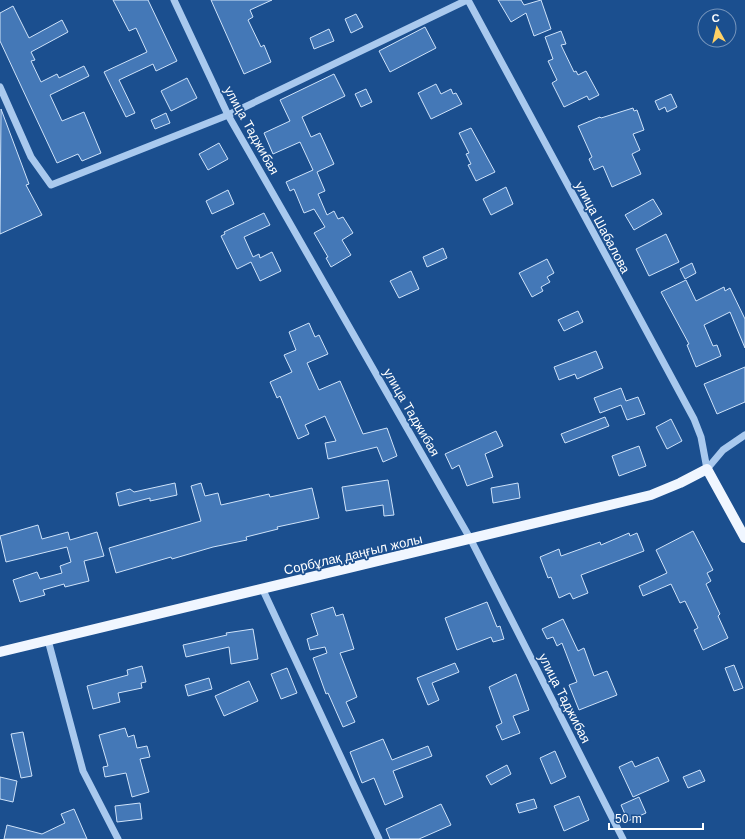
<svg xmlns="http://www.w3.org/2000/svg" width="745" height="839" font-family="Helvetica,sans-serif">
<style>
.building{fill:#4478b7;stroke:#cfe3fa}
.lines{fill:none;stroke-linecap:round;stroke-linejoin:round}
.minor{stroke:#a9c9ee;stroke-width:7}
.major{stroke:#f0f6ff;stroke-width:10}
.labels{text-anchor:middle;stroke-width:3.5;stroke-linejoin:round;paint-order:stroke}
.street-label{font-size:13px;fill:#fff;stroke:#1b4f8f}
</style>
<rect width="100%" height="100%" fill="#1b4f8f"/>
<path class="building" d="M113,0H148L177,61L156,71L153,64L119,80L135,113L126,117L104,72L147,52L136,28L129,31Z
M211,0H272L250,10L253,17L248,20L261,47L264,45L271,62L244,74Z
M498,0H521L524,5L541,0L551,29L534,36L526,13L511,22Z
M13,6L29,38L62,20L68,32L31,52L35,60L31,61L41,82L57,74L59,78L84,66L89,76L50,95L62,121L84,112L101,153L82,161L78,154L57,163L0,41V13Z
M356,14L363,27L351,33L345,19Z
M425,27L436,48L390,72L379,51Z
M329,29L334,41L314,49L310,38Z
M561,31L566,44L561,45L574,72L576,71L578,75L586,71L599,95L589,100L587,96L564,107L552,83L557,80L548,61L553,59L545,37Z
M334,74L345,96L302,117L311,137L320,133L334,164L317,172L325,191L318,194L327,215L334,211L338,219L343,217L353,233L342,240L351,255L331,267L326,258L328,257L314,233L325,227L314,209L304,213L294,189L290,191L286,182L313,170L300,142L273,154L264,133L290,121L280,100Z
M187,78L197,98L171,111L161,91Z
M436,84L441,94L451,89L453,94L456,93L462,104L431,119L418,93Z
M366,89L372,102L361,107L355,94Z
M671,94L677,107L667,112L665,107L659,110L655,101Z
M633,108L634,111L637,110L644,130L633,134L640,150L632,154L641,174L612,187L603,166L594,170L589,159L592,157L578,126L600,117L601,118Z
M1,109L29,184L26,185L42,215L0,234Z
M166,113L170,123L155,129L151,120Z
M471,128L495,172L476,181L468,165L471,164L466,154L469,153L459,133Z
M219,143L228,159L208,170L199,154Z
M506,187L513,204L491,215L483,199Z
M228,190L234,204L212,214L206,201Z
M653,199L662,214L634,230L625,215Z
M264,213L270,225L244,237L253,257L259,254L260,258L272,252L281,271L260,281L251,262L237,269L221,236L225,234L224,232Z
M666,234L679,262L649,276L636,249Z
M443,248L447,258L427,267L423,257Z
M547,259L554,273L547,277L550,282L541,287L543,291L532,297L519,273Z
M692,263L696,273L685,279L680,269Z
M411,271L419,289L399,298L390,281Z
M686,280L696,301L724,287L725,291L730,288L745,319V348L730,312L704,325L713,346L717,345L721,356L696,367L687,345L689,344L661,292Z
M578,311L583,322L564,331L558,320Z
M309,323L315,337L319,335L328,354L307,363L319,390L340,381L363,434L387,428L397,456L383,462L377,447L328,459L325,443L336,441L325,416L305,425L309,434L298,439L280,396L277,398L270,382L292,372L284,355L296,350L289,332Z
M596,351L603,368L577,379L575,374L559,380L554,367Z
M745,367V402L717,414L704,384Z
M621,388L626,401L638,397L645,414L627,420L621,405L600,413L594,398Z
M605,417L609,426L565,443L561,434Z
M671,419L682,441L667,449L656,427Z
M496,431L503,446L485,454L493,477L467,486L459,465L452,469L445,454Z
M639,446L646,466L619,476L612,456Z
M388,480L394,515L384,516L383,505L346,511L342,487Z
M175,483L177,495L150,501V498L119,506L116,493L130,489L134,492Z
M201,483L205,496L218,493L221,505L269,494L270,497L312,488L319,518L277,527L278,529L246,537L247,540L213,547L172,559L171,557L116,573L109,548L201,521L191,486Z
M518,483L520,498L493,503L491,488Z
M38,525L42,539L68,532L70,540L97,532L104,556L84,561L89,581L65,587L64,584L43,590L45,595L20,602L13,580L37,572L40,579L62,573L60,566L71,562L67,547L6,562L0,536Z
M693,531L713,570L707,573L711,581L706,584L720,614L718,616L728,638L703,650L694,630L698,628L685,601L680,603L671,584L643,596L639,586L667,573L656,550Z
M629,533L630,536L637,533L644,551L581,575L588,593L573,599L570,593L559,598L551,577L548,578L540,557L559,549L561,556L600,542L601,545Z
M487,602L497,627L500,626L504,639L493,642L491,637L457,650L445,618Z
M333,607L336,616L343,614L354,649L340,653L357,697L346,702L355,722L343,727L328,693L326,694L313,658L327,653L325,647L310,650L307,639L318,635L311,614Z
M563,619L578,651L584,648L594,676L607,671L617,695L579,710L569,685L577,682L562,643L557,646L553,637L547,639L542,629Z
M253,629L258,659L231,664L229,647L186,657L183,645L227,635L226,633Z
M455,663L459,672L432,683L439,700L428,705L417,678Z
M734,665L743,688L734,691L725,668Z
M142,666L146,682L141,683L142,688L118,693L120,702L93,709L87,686L128,675L127,670Z
M287,668L297,693L281,699L271,674Z
M516,674L529,710L513,716L520,733L502,740L496,726L502,723L489,687Z
M209,678L212,689L188,696L185,685Z
M249,681L258,701L224,716L215,696Z
M125,728L128,737L134,735L137,748L147,746L150,757L140,759L149,792L132,797L126,773L105,777L103,767L108,766L99,735Z
M23,732L32,776L21,778L11,734Z
M383,739L392,760L428,746L432,756L393,771L403,797L385,805L374,778L362,783L350,752Z
M555,751L566,777L551,784L540,758Z
M658,757L669,781L633,797L619,767L632,761L635,767Z
M507,765L511,774L491,785L486,776Z
M700,770L705,781L688,788L683,777Z
M0,777L17,781L13,802L0,799Z
M579,796L589,820L564,831L554,806Z
M639,797L646,813L628,821L621,805Z
M534,799L537,808L519,813L516,804Z
M140,803L142,819L117,822L115,806Z
M441,804L451,825L419,839H390L386,829Z
M74,809L87,839H4L7,825L42,834L65,823L61,814Z"/>
<g class="lines">
<path class="minor" d="M174,0L228,115L471,540L623,839
M468,0L694,419L701,437L707,469
M0,87L31,157L51,185L228,115L467,0
M707,469L723,450L745,435
M262,588L379,839
M48,640L83,771L118,839"/>
<path class="major" d="M0,652L651,495L680,483L707,469L745,538"/>
</g>
<g class="labels">
<g class="street-label">
<text transform="translate(252 130) rotate(61)" y="5">улица Таджибая</text>
<text transform="translate(603 227) rotate(62)" y="5">улица Шабалова</text>
<text transform="translate(412 412) rotate(60)" y="5">улица Таджибая</text>
<text transform="translate(353 554) rotate(-13)" y="5">Сорбұлақ даңғыл жолы</text>
<text transform="translate(565 698) rotate(63)" y="5">улица Таджибая</text>
</g>
</g>
<g transform="translate(717 28) rotate(352)"><circle r="19" fill="#1b4f8f" stroke="#7695bc"/>
<path d="M0-3L7 15L0 10L-7 15Z" fill="#ffd166"/>
<text y="-6" font-size="11" font-weight="bold" text-anchor="middle" fill="#ffffff">С</text>
</g>
<path d="M609 823v6h94v-6" fill="none" stroke="#ffffff" stroke-width="2"/>
<text x="615" y="823" font-size="12" fill="#ffffff" stroke="#1b4f8f" stroke-width="3" paint-order="stroke">50 m</text>
</svg>
